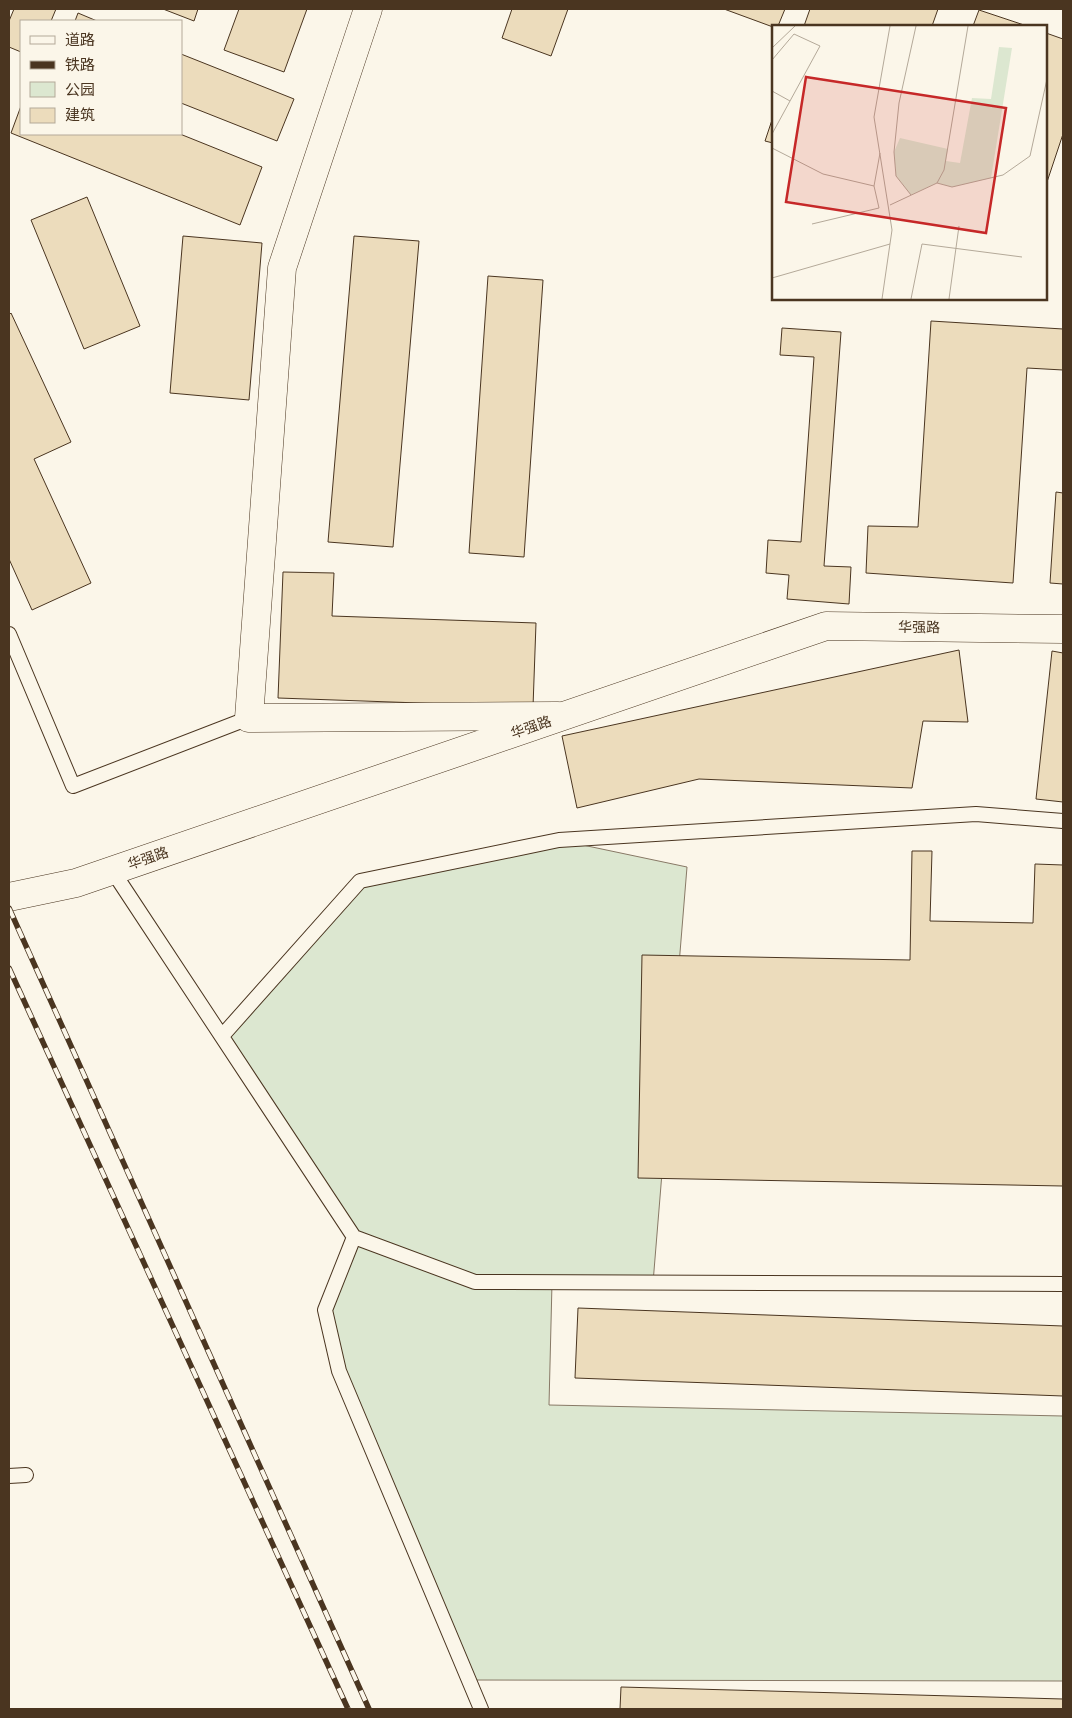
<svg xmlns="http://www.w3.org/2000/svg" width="1072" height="1718" font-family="'Golos Text','Noto Sans SC',sans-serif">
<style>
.green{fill:#dce7d0;stroke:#887966}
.building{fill:#ecdcbc;stroke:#4a3520}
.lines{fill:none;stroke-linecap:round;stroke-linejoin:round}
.service-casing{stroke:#4a3520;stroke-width:16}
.minor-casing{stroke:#4a3520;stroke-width:29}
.tertiary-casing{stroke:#4a3520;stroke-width:29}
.service{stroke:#fbf6e9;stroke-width:14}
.minor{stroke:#fbf6e9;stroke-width:28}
.tertiary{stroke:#fbf6e9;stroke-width:28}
.rail-casing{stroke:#4a3520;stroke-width:5.5}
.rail{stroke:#fbf6e9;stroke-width:4;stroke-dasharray:11;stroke-linecap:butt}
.labels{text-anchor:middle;stroke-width:4;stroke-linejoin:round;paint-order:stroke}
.street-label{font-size:14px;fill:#4a3520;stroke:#fbf6e9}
.inset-road{fill:none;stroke:#b4a999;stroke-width:1}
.view{fill:#c62828;fill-opacity:0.15;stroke:#c62828;stroke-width:2.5}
.inset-edge{fill:none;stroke:#4a3520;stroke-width:2.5}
</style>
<rect width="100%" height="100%" fill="#fbf6e9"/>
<path class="green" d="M559,840L687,867L653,1283H552L549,1405L1063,1416V1681L469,1680L339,1371L325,1310L354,1237L222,1036L360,881Z"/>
<path class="building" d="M14,9H56L51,21H21V52L9,47V21Z
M163,9H198L194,21Z
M239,9H307L284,72L224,50Z
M512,9H568L551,56L502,38Z
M724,9H785L778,26L773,27Z
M810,9H938L932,26H804Z
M979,10L1027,26H973Z
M78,13L97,21H75Z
M1046,33L1063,39V134L1046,185Z
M181,54L294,99L277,141L181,103Z
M21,106V134H180L262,167L240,225L11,133Z
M773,117V143L765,141Z
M87,197L140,326L84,349L31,220Z
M183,236L262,243L249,400L170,393Z
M354,236L419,241L393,547L328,542Z
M488,276L543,280L524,557L469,553Z
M11,313L71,442L34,459L91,583L32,610L9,559V315Z
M931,321L1063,329V370L1027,368L1013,583L866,573L868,526L918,527Z
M782,328L841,332L824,566L851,567L849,604L787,599L789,575L766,573L768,540L801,542L814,357L780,355Z
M1056,492L1063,493V584L1050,583Z
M283,572L334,573L332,616L536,623L533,707L278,698Z
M959,650L968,722L923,721L912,788L699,779L577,808L562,736Z
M1052,651L1063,653V802L1036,799Z
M912,851H932L930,921L1033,923L1035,864L1063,865V1186L638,1178L642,955L910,960Z
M578,1308L1063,1326V1396L575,1378Z
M621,1687L1063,1699V1709H620Z"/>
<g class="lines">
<defs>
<path id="service" d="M9,634L73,786L249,718
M112,870L354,1237L475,1282L1063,1284
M222,1036L360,881L559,840L976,814L1063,821
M354,1237L325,1310L339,1371L481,1709
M9,1476L26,1475"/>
<path id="minor" d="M368,9L282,268L249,718L558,716"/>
<path id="tertiary" d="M9,897L76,883L826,626L1063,629"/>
</defs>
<use href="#service" class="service-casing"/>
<use href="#minor" class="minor-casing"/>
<use href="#tertiary" class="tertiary-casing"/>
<use href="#service" class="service"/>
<use href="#minor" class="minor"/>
<use href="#tertiary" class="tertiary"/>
<defs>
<path id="rail" d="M9,908L369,1709
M9,968L348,1709"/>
</defs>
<use href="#rail" class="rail-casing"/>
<use href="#rail" class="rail"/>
</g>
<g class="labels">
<g class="street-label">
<text transform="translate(919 627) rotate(1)" y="5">华强路</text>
<text transform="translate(531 727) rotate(-19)" y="5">华强路</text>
<text transform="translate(148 858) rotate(-19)" y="5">华强路</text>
</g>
</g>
<g transform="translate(772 25)">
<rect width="275" height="275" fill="#fbf6e9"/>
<path d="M227,22L240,23L219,153L180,162L165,158L139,170L124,151L122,127L128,113L176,124L174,136L188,138L200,73L219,74Z" fill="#dce7d0"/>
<path class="inset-road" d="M0,23L23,1M0,35L22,9L48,21L0,109M0,66L18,76M0,123L51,149L102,161L108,128M165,158L180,162L231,150L258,131L275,54M139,170L124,151L122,127L127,78L144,1M118,180L165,158L172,145L196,1M40,199L107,183L102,161M0,253L118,219M110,274L120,205L102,92L118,1M139,274L150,219L250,232M177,274L187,201"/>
<path class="view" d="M34,52L234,83L214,208L14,177Z"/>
<rect width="275" height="275" class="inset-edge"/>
</g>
<rect width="1072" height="1718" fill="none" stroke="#4a3520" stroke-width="20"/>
<rect x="20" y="20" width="162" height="115" fill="#fbf6e9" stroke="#b4a999"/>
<rect x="30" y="36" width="25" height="8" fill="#fbf6e9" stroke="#b4a999"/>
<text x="65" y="45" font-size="15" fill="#4a3520">道路</text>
<rect x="30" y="61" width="25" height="8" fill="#4a3520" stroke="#b4a999"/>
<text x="65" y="70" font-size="15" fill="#4a3520">铁路</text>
<rect x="30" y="82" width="25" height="15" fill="#dce7d0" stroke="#b4a999"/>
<text x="65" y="95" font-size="15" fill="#4a3520">公园</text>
<rect x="30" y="108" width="25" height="15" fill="#ecdcbc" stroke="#b4a999"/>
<text x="65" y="120" font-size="15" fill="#4a3520">建筑</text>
</svg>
